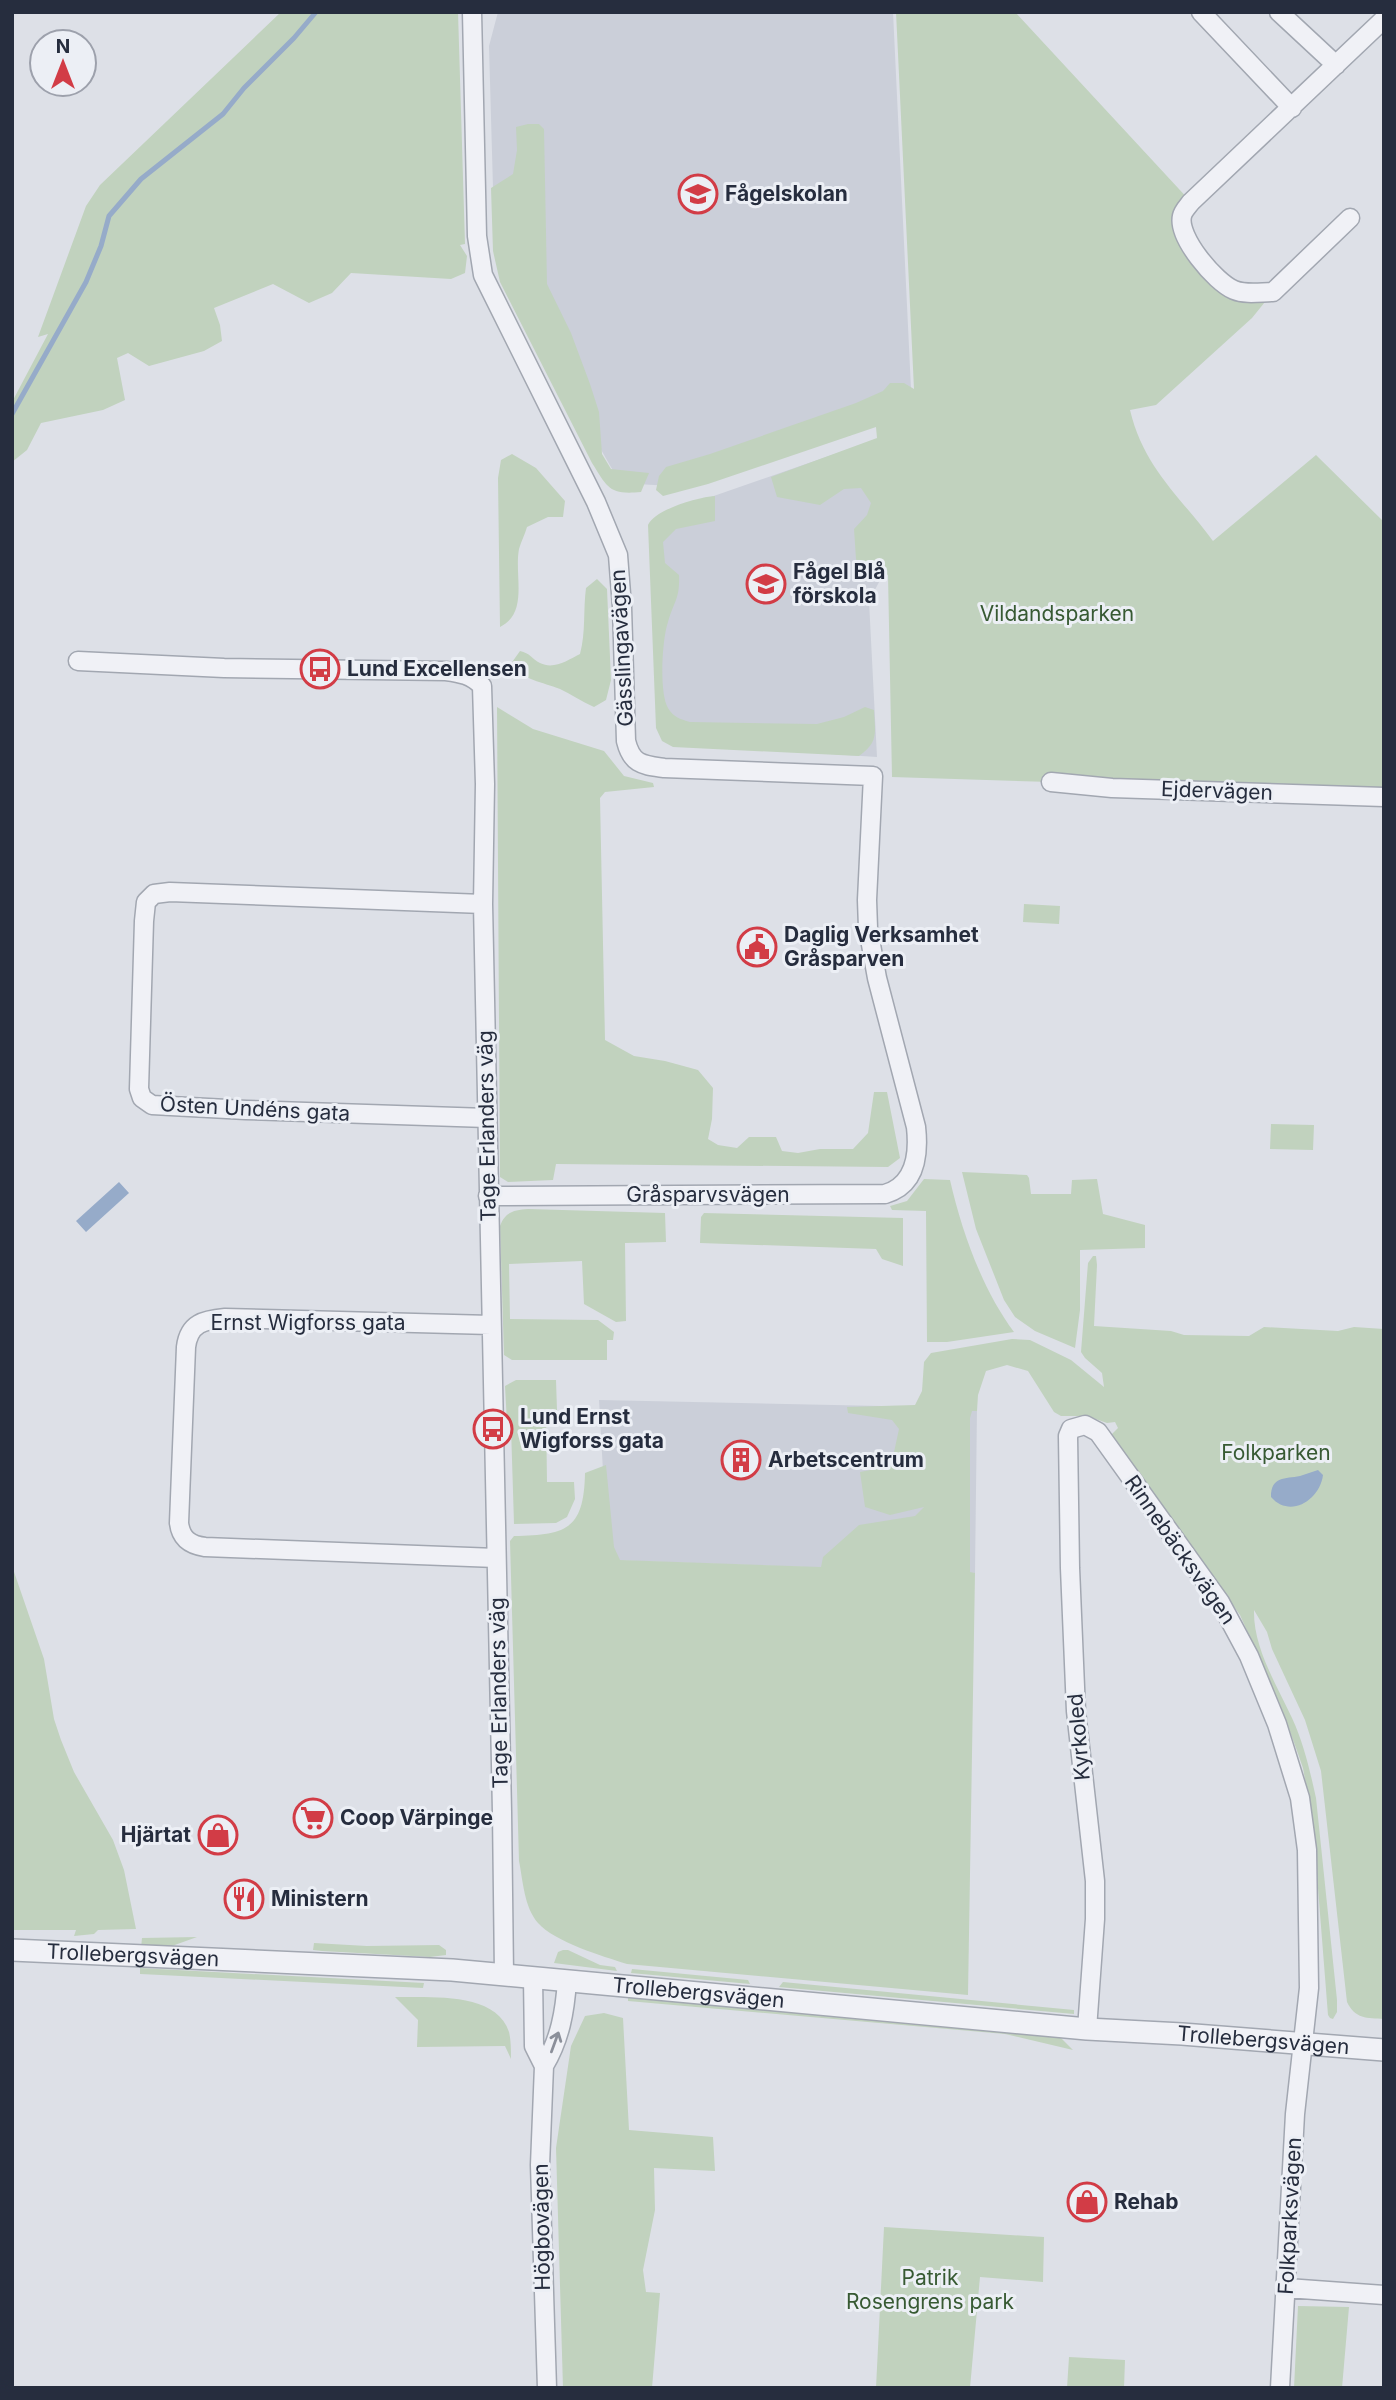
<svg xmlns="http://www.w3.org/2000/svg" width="1396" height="2400" font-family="Inter,sans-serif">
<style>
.built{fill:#cbcfd9}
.green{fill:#c1d2be}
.water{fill:#96abc9}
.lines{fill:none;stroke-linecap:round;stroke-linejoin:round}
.stream{stroke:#96abc9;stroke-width:5}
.minor-casing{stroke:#a2a7b1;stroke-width:21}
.tertiary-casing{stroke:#a2a7b1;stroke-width:24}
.minor{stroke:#f0f1f6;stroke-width:18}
.tertiary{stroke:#f0f1f6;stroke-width:21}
.oneway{stroke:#8b8f9a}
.labels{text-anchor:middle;stroke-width:6;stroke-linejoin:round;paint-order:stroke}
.poi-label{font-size:21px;font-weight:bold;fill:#262d3e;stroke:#eceff5;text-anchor:start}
.park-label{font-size:21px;fill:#375a33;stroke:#eceff5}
.street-label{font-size:21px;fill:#262d3e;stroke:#eceff5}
</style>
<rect width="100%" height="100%" fill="#dde0e7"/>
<path class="built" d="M498,12H893L911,389L671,486L620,483L520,307L495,259L489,46Z
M875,440L887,567L869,601L877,757L679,744L659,728L662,514Z
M599,1400L977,1408L975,1573L608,1560Z"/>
<path class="green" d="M281,12H458L465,244L460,245L467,256L465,273L451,279L351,273L332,293L309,303L273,284L214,308L220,325L222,341L204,351L149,366L128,353L117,358L125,400L103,410L41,423L27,450L12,462V402L48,334L38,337L86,206L100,185Z
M896,12H1015L1191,202L1182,216L1219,279L1273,292L1252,318L1156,405L1130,410C1144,468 1179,495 1213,541L1316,455L1384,522V797L1051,782L892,777L888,575L882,572L862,571L856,559L854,529L867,515L871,503L861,488L844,489L820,505L777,497L771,477L877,438L876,427L708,484L663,496L656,490L659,476L666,467L710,454L856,403L883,391L890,383H904L914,389Z
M528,124H539L544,129L547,284L571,333L590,384L599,412L602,454L611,469L649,473L641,492C609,495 608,488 592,463L500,282L493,251L491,188L513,174L517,150L516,127Z
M512,454L536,468L565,501L563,517H548L527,527C525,534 521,542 519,549C514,575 529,613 500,627L498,478L501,460Z
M715,496V521L676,529L663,542L665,563L679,575C680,599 674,601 668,622C662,639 659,693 668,708C673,717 680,719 690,722L817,724L844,717L865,707L874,710C875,733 879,742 859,756L673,747L662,741L656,728L648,525C654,510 698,497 715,496Z
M597,579L607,589L611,680L606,700L594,707C582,702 571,694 560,689C542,682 524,680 510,665L520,651C530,653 532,659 540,663C554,670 568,660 580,654C586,632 583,610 586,588Z
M497,707L533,729L604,751L624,776L653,783L654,787L605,792L600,798L605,1040L634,1056L665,1061L698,1070L713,1088L712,1119L708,1139L718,1145L737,1148L749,1137H776L782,1151L798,1153L820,1149H853L868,1133L874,1092H887L900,1158L888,1167L556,1164L553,1180L508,1182L500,1177Z
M1024,904L1060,906L1059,924L1023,922Z
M1271,1124L1314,1125L1313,1150L1270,1149Z
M962,1172L1027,1175L1029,1178L1031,1194H1071L1072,1180L1097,1179L1103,1214L1145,1225V1248L1080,1250V1310L1075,1348L1035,1331L1015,1317L1004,1300L976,1229Z
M924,1179L950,1180C962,1232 982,1289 1014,1332L947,1342H927L926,1211L892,1210L890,1206L907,1201Z
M528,1209L665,1213L666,1242L625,1243L626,1321L616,1322L584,1304L582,1261L509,1264L510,1319L598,1320L614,1332L613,1340H607V1360H512L504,1355L500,1226C505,1212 514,1210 528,1209Z
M704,1213L903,1218V1266L882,1259L876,1249L700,1243L701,1217Z
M1093,1256H1096L1097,1265L1094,1326L1171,1331L1184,1335L1249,1336L1264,1327L1338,1331L1354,1327L1384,1329V2019C1367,2018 1355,2019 1347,2002L1321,1771L1305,1720L1272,1649L1267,1632L1254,1610C1253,1648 1277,1685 1292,1718C1304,1744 1310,1771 1316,1798L1337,2000V2012L1333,2019L1330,2018L1328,2015L1313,1825L1303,1768L1296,1748L1281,1707L1240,1615L1110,1436L1118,1428L1115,1422L1107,1423L1087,1416H1061L1054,1412L1028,1371L1007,1365L986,1371L978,1395L977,1411H972L970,1418V1572L975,1573L968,1995L627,1964C602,1956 555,1942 538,1923C524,1907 523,1881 519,1861L510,1541L514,1536C566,1535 584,1530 585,1473L606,1465L614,1547L620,1560L821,1567L823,1557L859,1525L915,1516L924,1507L890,1515L865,1507L860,1472L891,1466L899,1429L892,1420L848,1413L847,1407L915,1405L922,1391L924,1362L931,1353L1012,1339L1030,1340L1071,1360L1104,1387L1102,1373L1085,1358L1081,1352L1088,1263Z
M516,1380H556L557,1410L546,1411L547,1482H574L575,1499L567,1517L556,1523L514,1524L511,1427L507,1423L505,1386Z
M12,1566L44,1659L54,1719L61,1740L74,1772L113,1840L124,1870L136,1929L98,1930L94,1934L74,1936L76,1930H12Z
M197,1937L172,1946L141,1948L142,1938Z
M314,1943L367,1946L439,1945L446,1950V1955L430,1957L322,1951L313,1950Z
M563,1950H568L600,1965L615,1967L617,1971L554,1963L558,1952Z
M140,1968L424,1983L423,1988L161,1975L140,1974Z
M632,1969L748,1980L750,1984L631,1973Z
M783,1982L1074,2010V2014L779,1987Z
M395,1997C428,1998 496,1991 509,2032C511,2040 511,2051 511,2059L505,2046L417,2047L418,2020Z
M628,1998L1033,2032L1060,2037L1073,2050L1005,2034L628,2001Z
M604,2013L623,2018L629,2130L713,2137L715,2171L654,2168L655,2210L643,2270L646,2292L660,2293L652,2388H563L556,2148L571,2046L585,2016Z
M884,2227L1044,2237L1043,2282L980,2277L970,2388H876Z
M1298,2306L1349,2307L1342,2388H1294Z
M1069,2357L1125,2360L1124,2388H1067Z"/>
<path class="water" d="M119,1182L129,1193L86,1232L76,1221Z
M1318,1470L1323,1475C1320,1500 1290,1519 1271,1497C1271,1476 1285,1479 1300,1476C1306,1474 1312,1472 1318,1470Z"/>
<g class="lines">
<path class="stream" d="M12,414L86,282L101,246L109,216L141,179L223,114L244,88L294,38L316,12"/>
<defs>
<path id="minor" d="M472,12L477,236L483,275L596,502L618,555L622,607L626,741C632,765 643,765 664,768L873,776L867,900L868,928L877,978L916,1127C919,1154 916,1185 885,1194L488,1196
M1201,12L1292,108
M1279,12L1336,65
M1350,218L1273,292C1261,292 1246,295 1234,290C1215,282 1177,237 1182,216C1183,211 1188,206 1191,202L1384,19
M78,661L224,668L446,671C461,673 472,675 482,686L485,784L483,904L502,1812L504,1975
M1051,782L1112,788L1384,797
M483,904L170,892L154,894L146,902L144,921L139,1089L142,1098L152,1105L246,1110L487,1118
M491,1325L225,1318C204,1320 189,1323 186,1347L179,1523C181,1539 190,1545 205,1547L496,1558
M533,1977L534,2046L544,2066C560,2039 565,2012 567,1980
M1087,2029L1095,1919V1881L1076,1711L1070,1568L1068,1436L1071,1429L1085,1425L1098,1432L1220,1602L1249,1656L1277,1724L1300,1798L1307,1850L1309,1988L1295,2114L1280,2388
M544,2066L540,2165L547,2388
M1287,2288L1384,2295"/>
<g id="tertiary">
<path id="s1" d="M12,1950L452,1970L1087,2029L1182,2034L1384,2050"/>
</g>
</defs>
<use href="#minor" class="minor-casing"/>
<use href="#tertiary" class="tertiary-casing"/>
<use href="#minor" class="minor"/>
<use href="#tertiary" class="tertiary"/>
</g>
<defs><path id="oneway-shaft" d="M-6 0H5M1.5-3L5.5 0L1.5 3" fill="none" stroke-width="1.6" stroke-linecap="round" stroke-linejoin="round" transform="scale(1.75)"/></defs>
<use class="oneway" href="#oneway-shaft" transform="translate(555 2042) rotate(-70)"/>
<defs>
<symbol id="school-ring" viewBox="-11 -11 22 22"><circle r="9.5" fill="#eceff5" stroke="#d23c46" stroke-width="1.5"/><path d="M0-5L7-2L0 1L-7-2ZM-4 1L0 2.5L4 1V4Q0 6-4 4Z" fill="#d23c46"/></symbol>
<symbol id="bus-ring" viewBox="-11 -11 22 22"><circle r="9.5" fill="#eceff5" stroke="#d23c46" stroke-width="1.5"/><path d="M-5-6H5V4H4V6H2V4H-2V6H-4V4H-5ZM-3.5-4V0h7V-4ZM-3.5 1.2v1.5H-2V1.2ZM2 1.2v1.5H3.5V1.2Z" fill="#d23c46"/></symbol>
<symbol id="civic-ring" viewBox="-11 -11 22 22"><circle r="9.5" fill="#eceff5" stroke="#d23c46" stroke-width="1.5"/><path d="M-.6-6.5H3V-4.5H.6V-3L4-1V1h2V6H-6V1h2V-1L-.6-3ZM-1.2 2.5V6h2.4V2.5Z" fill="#d23c46"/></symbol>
<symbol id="building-ring" viewBox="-11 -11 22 22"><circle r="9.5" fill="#eceff5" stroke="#d23c46" stroke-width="1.5"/><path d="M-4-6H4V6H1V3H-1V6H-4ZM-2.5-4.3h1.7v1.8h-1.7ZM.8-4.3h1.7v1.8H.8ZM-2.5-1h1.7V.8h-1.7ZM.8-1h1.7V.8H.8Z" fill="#d23c46"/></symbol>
<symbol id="supermarket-ring" viewBox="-11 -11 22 22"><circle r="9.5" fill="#eceff5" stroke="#d23c46" stroke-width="1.5"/><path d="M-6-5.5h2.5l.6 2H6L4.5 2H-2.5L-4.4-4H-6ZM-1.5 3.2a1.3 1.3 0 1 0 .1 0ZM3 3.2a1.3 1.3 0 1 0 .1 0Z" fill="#d23c46"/></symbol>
<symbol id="shop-ring" viewBox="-11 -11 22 22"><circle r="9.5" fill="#eceff5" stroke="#d23c46" stroke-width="1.5"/><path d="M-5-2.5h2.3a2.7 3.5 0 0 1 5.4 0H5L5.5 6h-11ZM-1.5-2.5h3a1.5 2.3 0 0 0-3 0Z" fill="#d23c46"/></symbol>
<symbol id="restaurant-ring" viewBox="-11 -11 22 22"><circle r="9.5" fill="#eceff5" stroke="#d23c46" stroke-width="1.5"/><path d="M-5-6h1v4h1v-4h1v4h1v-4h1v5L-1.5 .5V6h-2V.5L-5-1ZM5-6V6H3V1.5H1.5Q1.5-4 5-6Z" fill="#d23c46"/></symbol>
</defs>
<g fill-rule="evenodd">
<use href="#school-ring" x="676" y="172" width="44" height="44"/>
<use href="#school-ring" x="744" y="562" width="44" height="44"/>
<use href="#bus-ring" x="298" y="647" width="44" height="44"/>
<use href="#civic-ring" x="735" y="925" width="44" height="44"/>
<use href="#bus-ring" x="471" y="1407" width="44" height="44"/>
<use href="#building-ring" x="719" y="1438" width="44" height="44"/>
<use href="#supermarket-ring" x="291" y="1796" width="44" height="44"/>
<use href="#shop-ring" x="196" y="1813" width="44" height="44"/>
<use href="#restaurant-ring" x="222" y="1877" width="44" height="44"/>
<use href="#shop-ring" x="1065" y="2180" width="44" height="44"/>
</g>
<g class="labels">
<g class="poi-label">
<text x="725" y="201">Fågelskolan</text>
<text x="793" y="579">Fågel Blå<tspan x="793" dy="24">förskola</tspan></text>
<text x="347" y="676">Lund Excellensen</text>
<text x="784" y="942">Daglig Verksamhet<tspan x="784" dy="24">Gråsparven</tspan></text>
<text x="520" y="1424">Lund Ernst<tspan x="520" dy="24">Wigforss gata</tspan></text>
<text x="768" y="1467">Arbetscentrum</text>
<text x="340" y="1825">Coop Värpinge</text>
<text x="191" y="1842" text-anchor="end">Hjärtat</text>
<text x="271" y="1906">Ministern</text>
<text x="1114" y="2209">Rehab</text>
</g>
<g class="park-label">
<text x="1057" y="621">Vildandsparken</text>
<text x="1276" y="1460">Folkparken</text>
<text x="930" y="2285">Patrik<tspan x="930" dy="24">Rosengrens park</tspan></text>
</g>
<g class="street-label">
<text transform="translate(622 648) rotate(-93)" y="7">Gässlingavägen</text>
<text transform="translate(1217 791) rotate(2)" y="7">Ejdervägen</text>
<text transform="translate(255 1109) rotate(3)" y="7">Östen Undéns gata</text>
<text transform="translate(487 1126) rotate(-91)" y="7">Tage Erlanders väg</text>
<text x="708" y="1202">Gråsparvsvägen</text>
<text x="308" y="1330">Ernst Wigforss gata</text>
<text transform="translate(1180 1550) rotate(55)" y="7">Rinnebäcksvägen</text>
<text transform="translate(499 1693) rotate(-91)" y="7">Tage Erlanders väg</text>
<text transform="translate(1079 1737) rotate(-95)" y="7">Kyrkoled</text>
<text dy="7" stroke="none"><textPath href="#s1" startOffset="121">Trollebergsvägen</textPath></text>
<text dy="7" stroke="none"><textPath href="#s1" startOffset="688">Trollebergsvägen</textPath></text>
<text dy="7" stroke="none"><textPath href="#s1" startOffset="1255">Trollebergsvägen</textPath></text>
<text transform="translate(1290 2216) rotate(-87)" y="7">Folkparksvägen</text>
<text transform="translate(542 2227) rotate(-91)" y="7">Högbovägen</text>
</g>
</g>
<rect width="1396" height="2400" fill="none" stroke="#262d3e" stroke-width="28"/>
<g transform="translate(63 63)"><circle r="33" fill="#eceff5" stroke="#9da1ac" stroke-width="2"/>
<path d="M0-5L12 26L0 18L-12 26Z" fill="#d23c46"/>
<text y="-10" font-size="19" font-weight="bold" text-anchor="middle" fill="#262d3e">N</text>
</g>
</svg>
